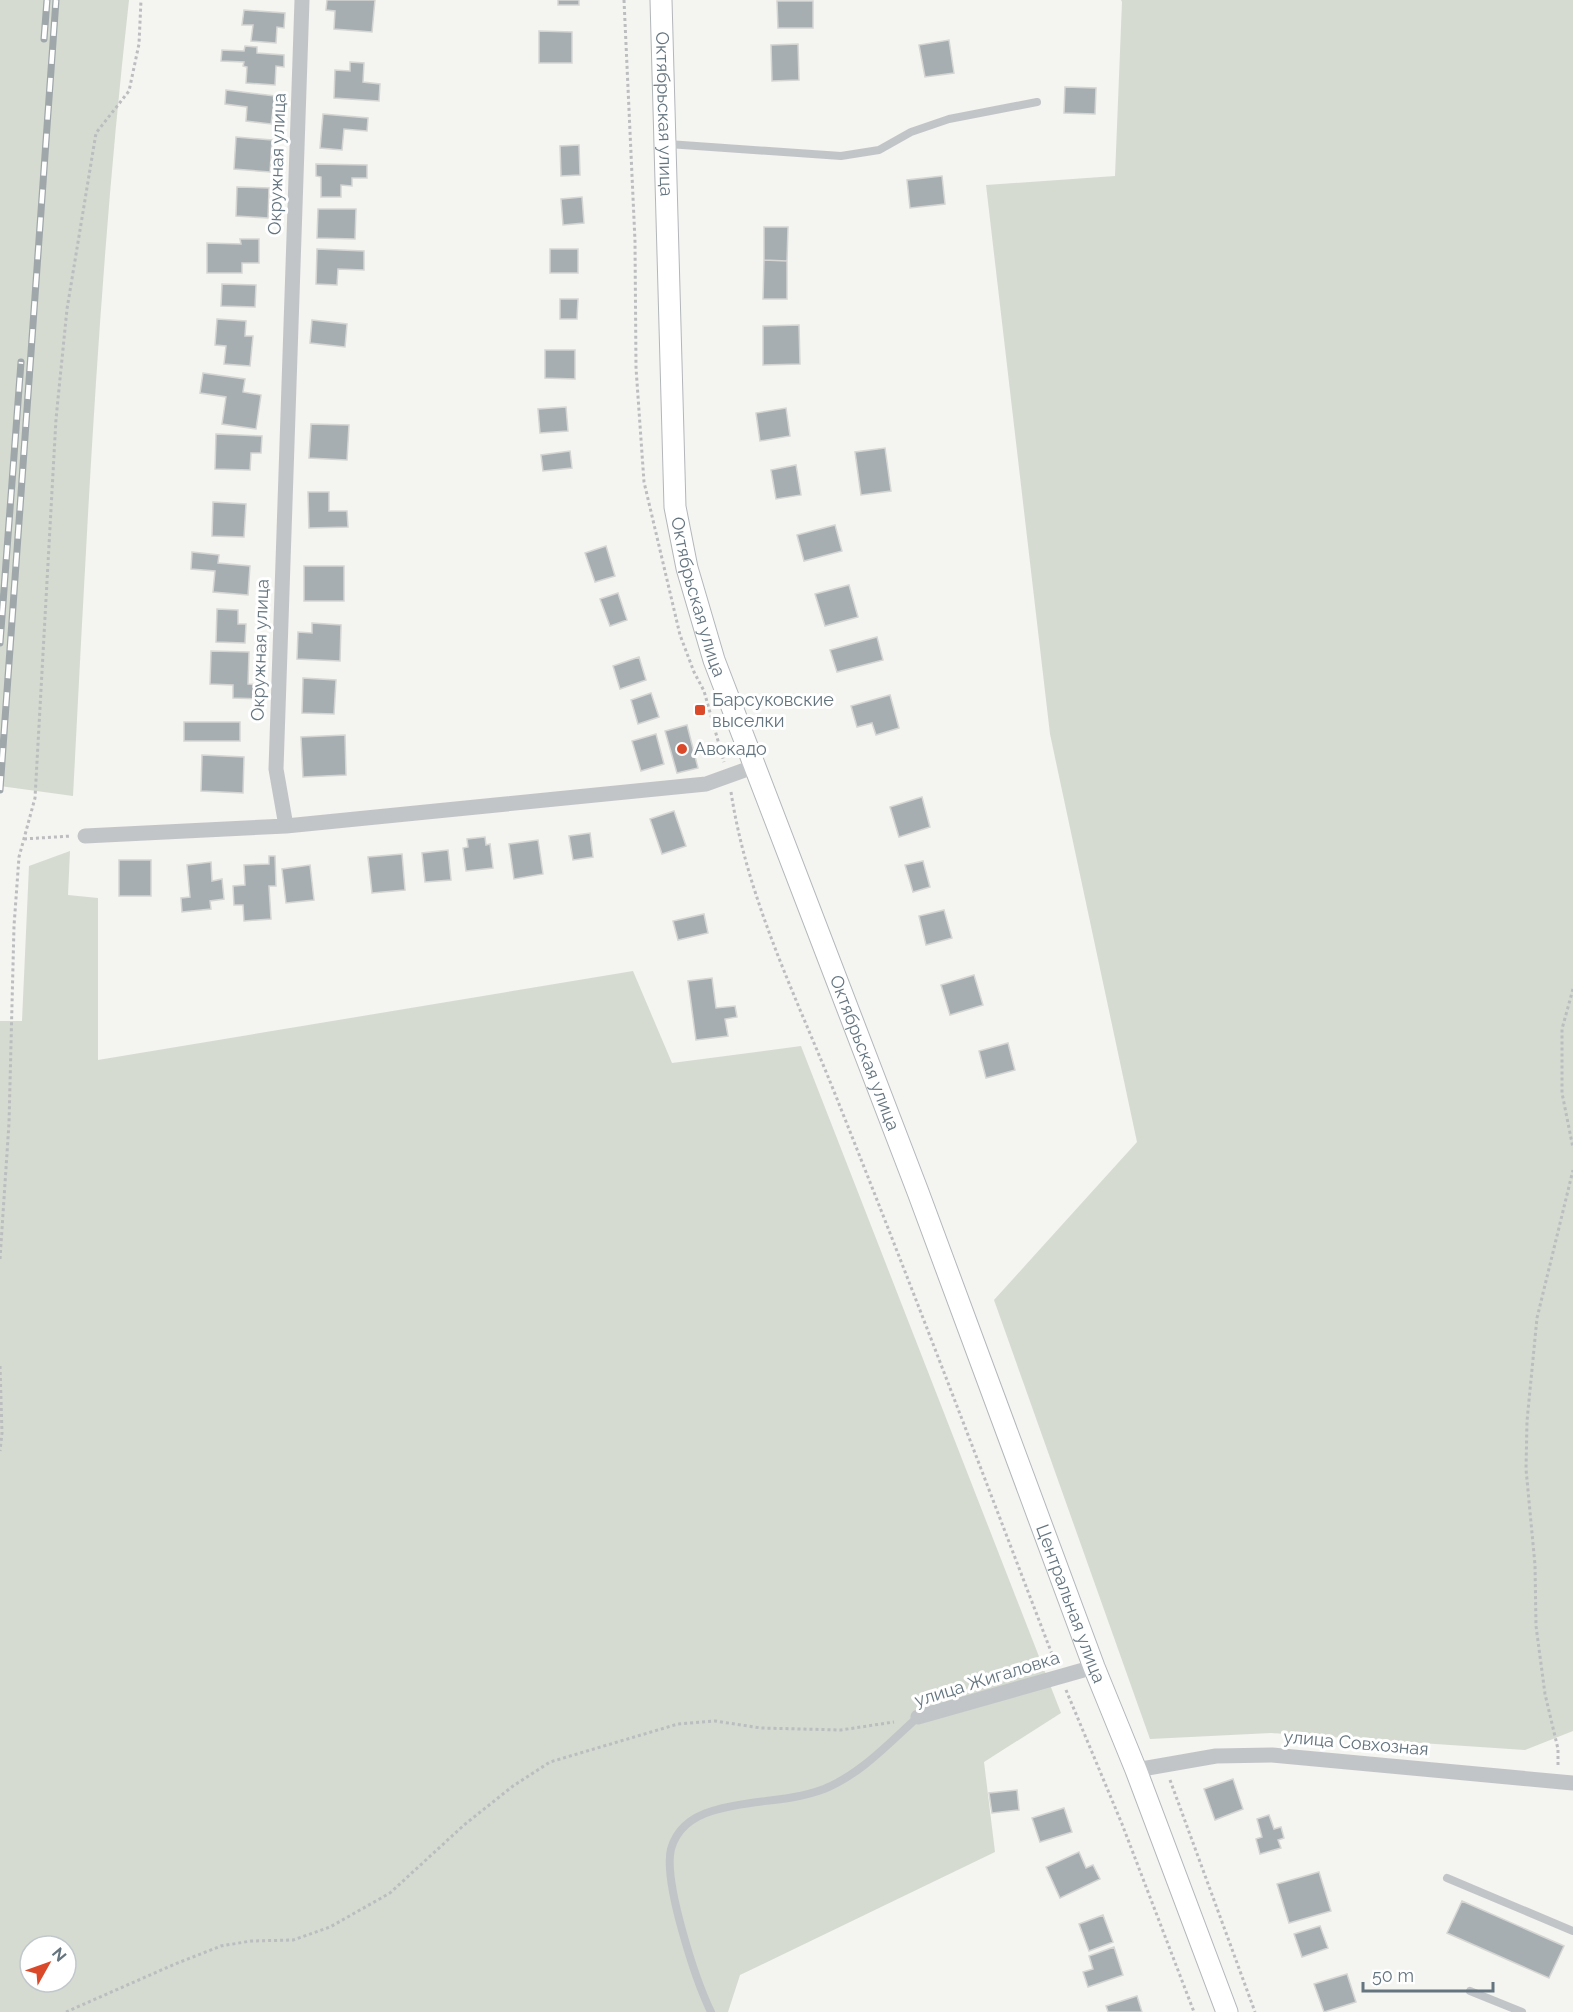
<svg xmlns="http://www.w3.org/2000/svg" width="1573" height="2012" font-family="Raleway,sans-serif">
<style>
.green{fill:#d5dbd1;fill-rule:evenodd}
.building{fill:#a6aeb2;stroke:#d5d5d3;stroke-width:1.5}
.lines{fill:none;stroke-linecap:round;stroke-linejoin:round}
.secondary-casing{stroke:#b2b7ba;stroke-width:23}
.path{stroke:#bbbdbf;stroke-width:3;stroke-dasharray:3 3;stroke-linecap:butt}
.lane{stroke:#c2c5c8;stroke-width:8}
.street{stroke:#c2c5c8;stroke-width:15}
.secondary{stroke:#fff;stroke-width:21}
.rail-casing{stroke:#a0a7ab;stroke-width:7}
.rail{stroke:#fff;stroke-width:4.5;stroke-dasharray:14;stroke-linecap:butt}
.poi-dot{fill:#da4a2a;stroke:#fff;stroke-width:2}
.labels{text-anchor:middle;stroke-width:6;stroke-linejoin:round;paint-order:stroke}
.street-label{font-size:18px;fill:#647580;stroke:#fff}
.poi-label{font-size:18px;fill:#647580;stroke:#fff;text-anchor:start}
</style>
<rect width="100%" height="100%" fill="#f4f4f0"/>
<path class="green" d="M0,0H129C99,265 87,530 73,796L0,786Z
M1121,0H1573V1731L1525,1750L1271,1733L1150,1739L994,1300L1137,1142L1050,734L986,185L1115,176L1122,2Z
M70,851L68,895L98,898V1060L633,971L672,1063L801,1046L1061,1713L984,1762L995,1852L740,1975L728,2012H0V1021H22L29,866ZM30,1946H66V1982H30Z"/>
<path class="building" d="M327,0H375L372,32L334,29L335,11L326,10Z
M558,0H579V5H558Z
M777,1H813V28H778Z
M244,10L285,13L284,28L277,27L276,43L251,41L253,25H242Z
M539,31L572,32V63H539Z
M949,40L954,73L925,77L919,45Z
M798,44L799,80L772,81L771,45Z
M245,46L257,47V53L284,55V67L276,66L275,85L246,83L247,67L243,66L244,62L221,61L222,50L244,51Z
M350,62L364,63L363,82L380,84L379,101L334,98L335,70L350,71Z
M1065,87L1096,88L1095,114L1064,113Z
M226,90L275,96L271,124L246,121L247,107L225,104Z
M323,114L368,118L367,131L344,129L342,150L320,148Z
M236,137L272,140L270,172L234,169Z
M579,145L580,175L561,176L560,146Z
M316,164L367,165V178H352V186L341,185V197H321V177L316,176Z
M942,176L945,204L910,208L907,180Z
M237,187L269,188L268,218L236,216Z
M582,197L584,223L563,225L561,199Z
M318,209H356L355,239L317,238Z
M764,227H788L787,261L764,260Z
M240,239H259V263H242V273H207V243L241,244Z
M317,249L364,251V270L338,269L337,285L316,284Z
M550,249H578V273H550Z
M764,260L787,261V299H763Z
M222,284L256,285L255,307L221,306Z
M560,299H578L577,319H560Z
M217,319L246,321L245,336H253L250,366L224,364L226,346L215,345Z
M312,320L347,324L345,347L310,343Z
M799,325L800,364L763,365V326Z
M545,350H575V379L545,378Z
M203,373L245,379L243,392L261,395L256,429L222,424L226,397L200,393Z
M566,407L568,431L540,433L538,409Z
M786,408L790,436L760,441L756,413Z
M311,424L349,425L347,460L309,458Z
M216,434L262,436L261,453H251L250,470L215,469Z
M885,448L891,491L861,495L855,452Z
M570,451L572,468L543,471L541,455Z
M796,465L801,495L776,499L771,470Z
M308,492H329V511H347L348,527L309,528Z
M213,502L246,504L244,537L212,536Z
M835,525L842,551L804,561L797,535Z
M606,546L615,576L595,582L585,553Z
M192,552L219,555L218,563L250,566L248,595L213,592L215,571L191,569Z
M304,566H344V601H304Z
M849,585L858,617L825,626L815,594Z
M618,593L627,620L610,626L600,599Z
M217,609L238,610V624H246L245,643L216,642Z
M312,623L341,625L340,661L297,659L298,632L312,633Z
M877,637L883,660L837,672L830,650Z
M211,651L249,652L248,684L264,685L263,699L233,698V685L210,684Z
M639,657L646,680L620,689L613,666Z
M303,678L336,680L334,714L302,713Z
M651,693L659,717L638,724L631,700Z
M890,695L899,728L876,735L872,723L857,727L851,706Z
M184,722H240V741H184Z
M687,725L698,768L677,773L665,731Z
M656,734L664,764L641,771L632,741Z
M345,735L346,775L303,777L301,737Z
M202,755L244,757L243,793L201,791Z
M922,797L930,827L899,837L890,807Z
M674,811L686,846L662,854L650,819Z
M590,833L593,857L573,860L569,836Z
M485,837L486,845L490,844L493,868L466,871L463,848L468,847L467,839Z
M538,840L543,874L514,879L509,844Z
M448,850L451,880L425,882L422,853Z
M402,854L405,890L372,893L368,857Z
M269,856H275L276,886H269L271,919L244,921L243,905H234L233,886L245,885L244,865L269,864Z
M119,860H151V896H119Z
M923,861L930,887L913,892L905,865Z
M211,862L212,881L222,879L224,899L210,901L211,909L182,912L181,898L190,897L187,865Z
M310,865L314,900L286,903L282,869Z
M944,910L952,938L926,945L919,916Z
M704,914L708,933L678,940L673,921Z
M974,975L983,1005L950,1015L941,985Z
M712,978L716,1008L735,1006L737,1017L725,1019L728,1036L696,1040L688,981Z
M1008,1043L1015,1070L986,1078L979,1051Z
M1233,1779L1243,1809L1215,1820L1204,1789Z
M1017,1790L1019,1810L992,1813L989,1793Z
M1064,1808L1072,1832L1040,1842L1032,1818Z
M1269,1815L1274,1829L1281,1827L1284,1838L1278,1840L1281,1848L1260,1854L1256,1839L1262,1837L1257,1819Z
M1079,1852L1086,1868L1093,1865L1100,1879L1060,1898L1046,1867Z
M1319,1872L1331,1911L1289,1923L1277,1884Z
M1462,1901L1564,1946L1549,1978L1447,1933Z
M1103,1915L1113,1942L1089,1951L1079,1924Z
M1320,1926L1328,1948L1302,1957L1294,1934Z
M1114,1947L1123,1975L1088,1987L1083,1972L1093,1969L1089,1956Z
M1347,1974L1356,2002L1324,2012L1314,1984Z
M1137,1996L1142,2012H1108L1106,2006Z"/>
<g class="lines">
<defs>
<g id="secondary">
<path id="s1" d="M661,0L675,507L687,568L714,660L918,1192L1094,1667L1136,1770L1227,2012"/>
</g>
</defs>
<use href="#secondary" class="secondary-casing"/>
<path class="path" d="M624,0L635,241L636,368L644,482L680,635L694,672L704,691L724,762
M731,792C748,904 800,1004 841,1109C914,1292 984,1477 1055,1662
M24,839L71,836
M1573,989L1562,1029V1093L1573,1148
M0,1259L9,1123L14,926L19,857L35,798L56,419L67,309L96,133L129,91L139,44L141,0
M0,1366L2,1433L0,1451
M1066,1690L1122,1824L1194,2012
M1558,1765V1749L1545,1694L1536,1626L1535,1565L1526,1469L1527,1421L1537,1318L1573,1170
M1170,1780L1255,2012
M66,2012L175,1964L221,1946L251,1941L293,1940L330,1927L390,1893L464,1825L513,1786L550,1762L678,1724L715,1721L761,1728L841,1730L894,1722"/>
<path class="lane" d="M668,144L841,156L879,150L911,132L949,119L1037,102
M1447,1878L1573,1931
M1470,1991L1522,2012
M711,2012C696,1981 663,1882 671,1849C677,1828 692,1817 712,1811C748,1799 787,1803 824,1789C861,1774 889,1743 918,1717"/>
<path class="street" d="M302,0L276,769L286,826L706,784L756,766
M85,836L286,826
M918,1717L1094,1667
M1136,1770L1216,1756L1272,1755L1573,1783"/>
<use href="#secondary" class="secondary"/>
<defs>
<path id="rail" d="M44,39L47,0
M0,643L21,362
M0,790L56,0"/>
</defs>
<use href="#rail" class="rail-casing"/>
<use href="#rail" class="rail"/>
</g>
<g class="poi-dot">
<rect x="694" y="704" width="12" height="12" rx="3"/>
<circle cx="682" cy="749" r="6"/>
</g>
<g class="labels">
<g class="street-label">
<text dy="6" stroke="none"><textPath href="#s1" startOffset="114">Октябрьская улица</textPath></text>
<text transform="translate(277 164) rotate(-88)" y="6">Окружная улица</text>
<text dy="6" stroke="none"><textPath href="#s1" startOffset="600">Октябрьская улица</textPath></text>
<text transform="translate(260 650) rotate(-88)" y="6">Окружная улица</text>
<text dy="6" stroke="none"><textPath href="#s1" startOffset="1086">Октябрьская улица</textPath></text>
<text dy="6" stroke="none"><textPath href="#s1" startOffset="1674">Центральная улица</textPath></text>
<text transform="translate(987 1679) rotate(-17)" y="6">улица Жигаловка</text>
<text transform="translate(1356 1743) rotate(5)" y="6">улица Совхозная</text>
</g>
<g class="poi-label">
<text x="712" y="706">Барсуковские<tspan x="712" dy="21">выселки</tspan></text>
<text x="694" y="755">Авокадо</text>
</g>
</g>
<g transform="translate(48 1964) rotate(50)"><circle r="28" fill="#ffffff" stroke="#c1c8cc" stroke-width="1.5"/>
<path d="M0-4.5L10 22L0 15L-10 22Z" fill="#da4a2a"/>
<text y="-9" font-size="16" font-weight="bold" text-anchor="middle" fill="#647580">N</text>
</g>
<path d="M1363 1982v9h130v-9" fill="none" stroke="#647580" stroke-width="3"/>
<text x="1372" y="1982" font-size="18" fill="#647580" stroke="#ffffff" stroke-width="4.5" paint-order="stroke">50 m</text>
</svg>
